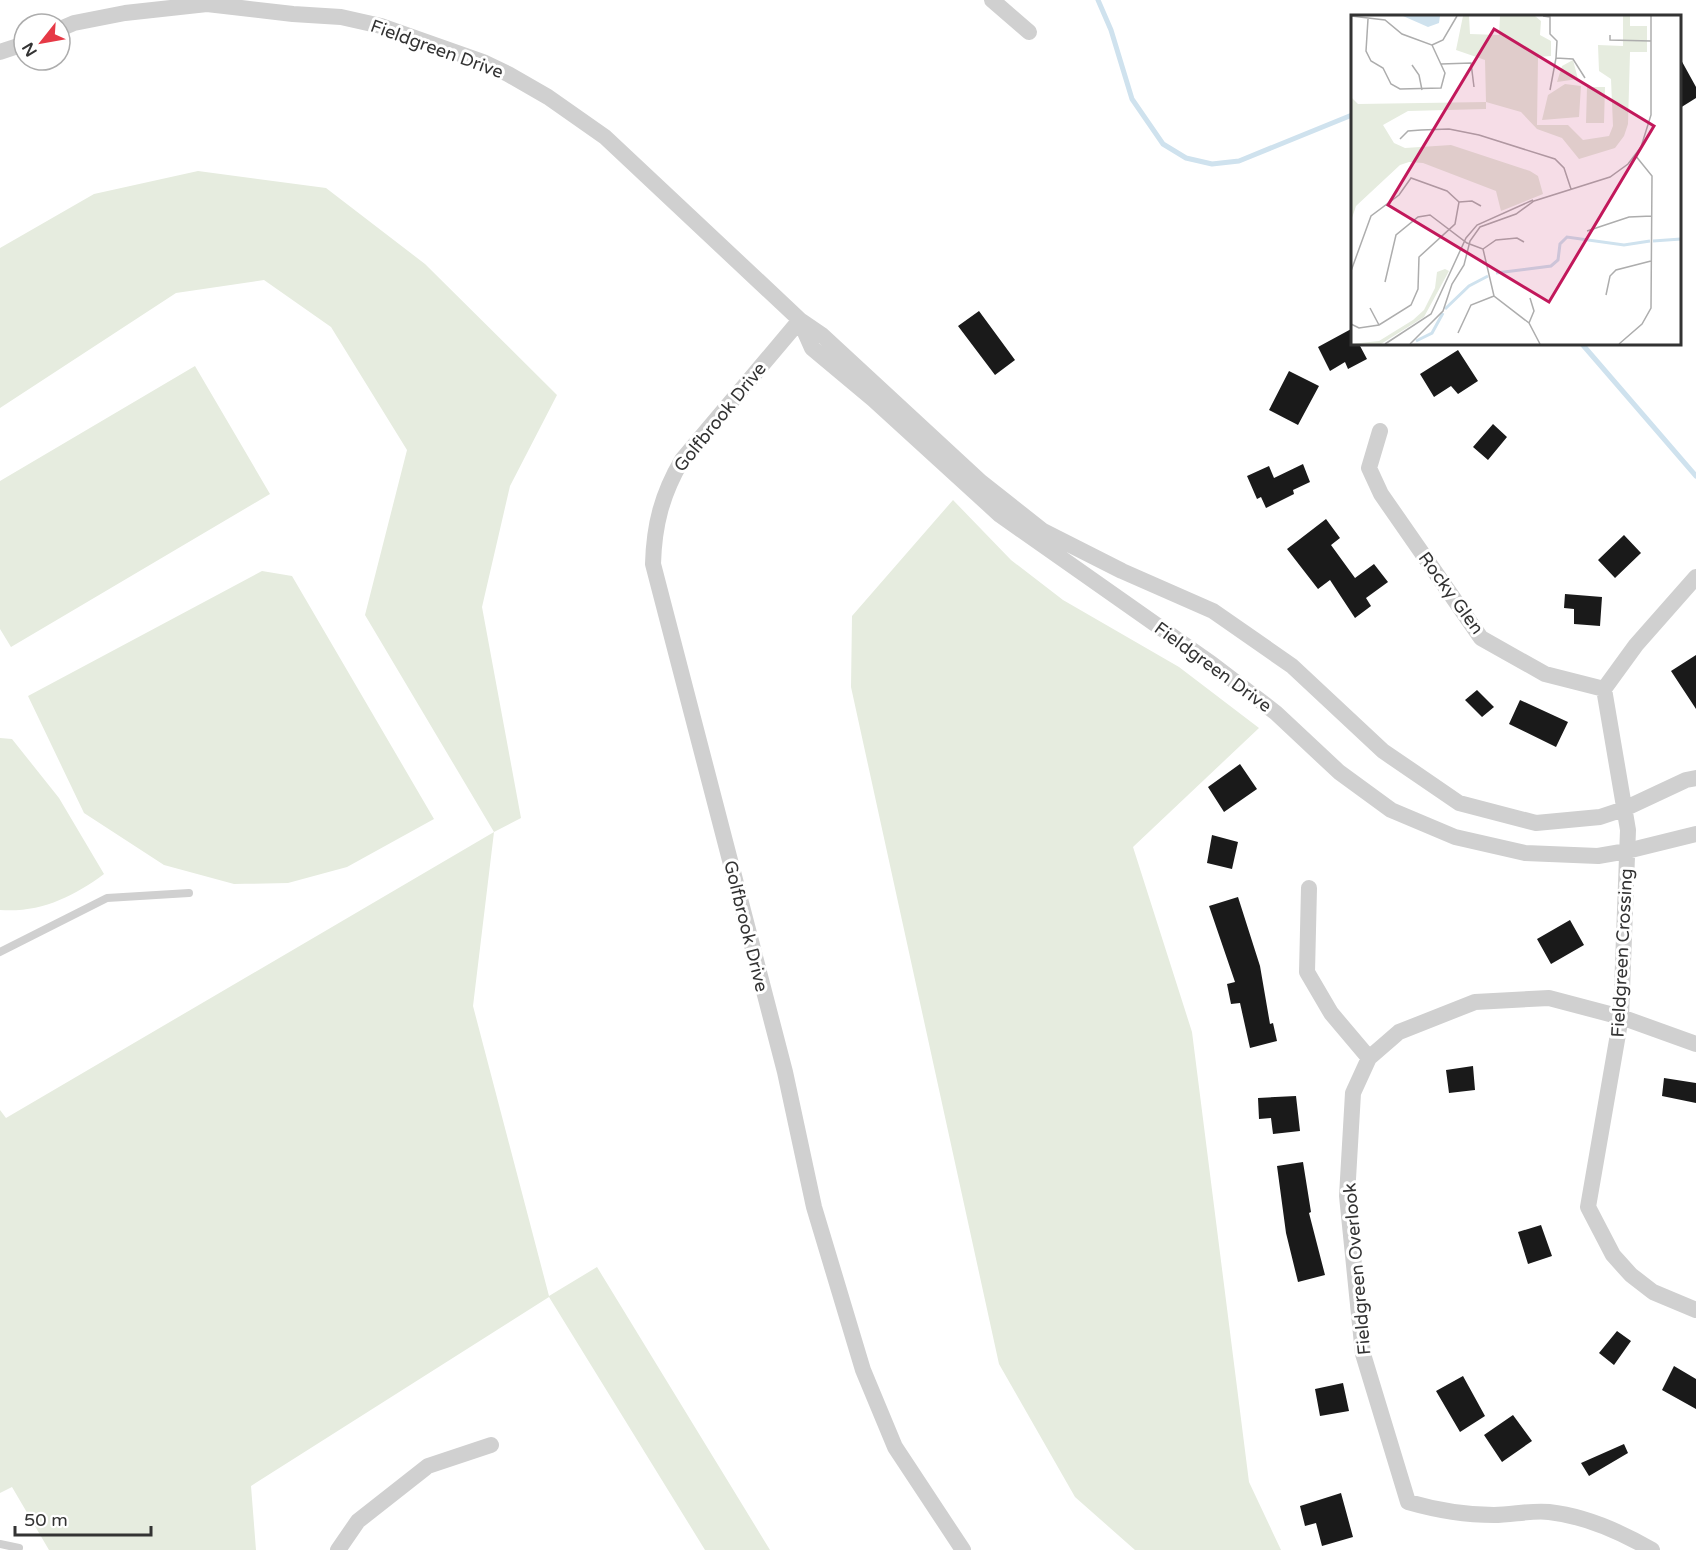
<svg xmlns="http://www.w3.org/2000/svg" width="1696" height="1550" font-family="'Varela Round',sans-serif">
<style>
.green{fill:#e6ecdf}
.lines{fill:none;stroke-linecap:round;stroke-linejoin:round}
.stream{stroke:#cfe2ee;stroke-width:5}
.building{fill:#1a1a1a}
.lane{stroke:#d0d0d0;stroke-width:8}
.street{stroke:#d0d0d0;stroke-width:16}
.labels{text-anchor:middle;stroke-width:6;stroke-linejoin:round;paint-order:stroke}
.street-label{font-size:18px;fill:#333;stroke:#fff}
.inset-river{fill:none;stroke:#cfe2ee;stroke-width:3}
.inset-road{fill:none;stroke:#adadad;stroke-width:1.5}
.view{fill:#c2185b;fill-opacity:0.15;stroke:#c2185b;stroke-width:3}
.inset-edge{fill:none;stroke:#333;stroke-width:3}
</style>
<rect width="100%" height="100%" fill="#fff"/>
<path class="green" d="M198,171L326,188L425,264L557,395L510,486L482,607L521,818L494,832L473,1006L549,1296L597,1267L770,1550H705L549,1297L251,1486L256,1550H49L12,1487L0,1493V1110L6,1118L494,832L365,615L407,450L331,327L264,280L176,293L0,408V248L94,194Z
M195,366L270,494L11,647L0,629V481Z
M953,500L1011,560L1063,600L1179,667L1259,728L1133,847L1192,1032L1249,1482L1281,1550H1135L1075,1497L999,1364L851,687L852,616Z
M262,571L292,576L434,819L347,867L288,883L234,884L164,865L84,813L28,696Z
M0,738L12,739L59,798L104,874C73,897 40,913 0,910Z"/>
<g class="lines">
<path class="stream" d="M1098,0L1111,30L1132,99L1163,144L1186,158L1212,164L1239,161L1352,115
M1582,344L1696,476"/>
</g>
<path class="building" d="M1680,58L1696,87V98L1680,108Z
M979,311L1015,360L995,375L958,326Z
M1353,328V344H1359L1367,359L1348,369L1345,362L1330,371L1318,347Z
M1458,350L1478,381L1458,394L1451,386L1434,397L1420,374Z
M1289,371L1319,386L1298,425L1269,410Z
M1493,424L1507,437L1488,460L1473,447Z
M1303,464L1310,482L1293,490L1294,494L1266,508L1261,497L1257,499L1247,476L1269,466L1274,478Z
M1326,519L1340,538L1331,545L1355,578L1374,564L1388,582L1366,598L1371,606L1355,618L1330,580L1318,589L1287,549Z
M1624,535L1641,553L1615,578L1598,560Z
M1565,594L1602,597L1600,626L1574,624V609L1564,608Z
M1696,655V709L1671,671Z
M1477,690L1494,707L1482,717L1465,700Z
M1520,700L1568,722L1556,747L1509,724Z
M1240,764L1257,789L1224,812L1208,787Z
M1212,835L1238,842L1232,869L1207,863Z
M1238,897L1260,966L1270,1024L1273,1023L1277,1041L1250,1048L1240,1003L1231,1004L1227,984L1235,982L1209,906Z
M1570,920L1584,945L1551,964L1537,939Z
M1473,1066L1475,1090L1449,1093L1446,1070Z
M1664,1078L1696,1083V1103L1662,1096Z
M1296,1096L1300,1131L1273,1134L1271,1118L1259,1119L1258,1098Z
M1303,1162L1311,1212L1309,1213L1325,1275L1298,1282L1286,1233L1277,1166Z
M1541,1225L1552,1256L1528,1264L1518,1232Z
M1617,1331L1631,1341L1614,1365L1599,1353Z
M1674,1366L1696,1379V1409L1662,1390Z
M1463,1376L1485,1416L1460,1432L1436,1391Z
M1343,1383L1349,1411L1320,1416L1315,1389Z
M1513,1415L1532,1441L1502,1462L1484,1435Z
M1624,1444L1628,1453L1589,1476L1581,1463Z
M1341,1493L1353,1537L1322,1546L1316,1523L1305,1526L1300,1506Z"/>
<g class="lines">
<path class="lane" d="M0,952L107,898L189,893
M0,1544L19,1548"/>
<path class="street" d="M992,0L1029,32
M60,29L74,23L125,13L207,4L293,14L341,17L381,26L483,62L508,74L548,97L605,137L800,320L822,335L981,482L1043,531L1122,571L1213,611L1292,666L1383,751L1459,803L1536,823L1600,817L1624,809L1686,780L1696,778
M0,52L24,44
M800,320L682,460C662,494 654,525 653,564L785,1072L814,1207L863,1370L895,1447L963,1550
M800,321L812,348L873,399L1000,515L1212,664L1276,713L1339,772L1391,810L1455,837L1525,853L1598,856L1627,851L1696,834
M1380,431L1369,468L1381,494L1481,638L1545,674L1604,689
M1696,577L1636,645L1604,689L1628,830L1621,1017L1588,1207L1613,1255L1631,1275L1653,1292L1696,1310
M1309,888L1307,972L1331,1013L1369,1058
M338,1550L358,1521L428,1466L491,1445
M1652,1550C1621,1532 1586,1516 1549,1512C1531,1510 1512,1515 1494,1515C1465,1515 1436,1510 1408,1502L1363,1354L1347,1196L1353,1093L1369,1058L1399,1032L1475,1002L1549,998L1621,1017L1696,1044"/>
</g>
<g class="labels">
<g class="street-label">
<text transform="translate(437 49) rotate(20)" y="6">Fieldgreen Drive</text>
<text transform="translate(720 417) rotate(-51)" y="6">Golfbrook Drive</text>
<text transform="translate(1451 593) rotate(54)" y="6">Rocky Glen</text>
<text transform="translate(1213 667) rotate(36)" y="6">Fieldgreen Drive</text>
<text transform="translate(746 926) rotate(76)" y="6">Golfbrook Drive</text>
<text transform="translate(1622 953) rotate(-87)" y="6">Fieldgreen Crossing</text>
<text transform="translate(1357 1269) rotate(-95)" y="6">Fieldgreen Overlook</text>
</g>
</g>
<g transform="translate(1351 15)">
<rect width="330" height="330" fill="#fff"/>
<path d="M112,1H118L119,19L148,20L149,1H184L190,6L189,20L200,26V41L187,42L186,110H217L232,125L258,121L262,111L260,64L248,56L247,30L272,31V1H279V11H296V37H279L277,109L273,121L264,133L228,144L211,123L186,114L170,97L135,87V94L57,96L32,110L43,128L54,133L100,130L179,156L187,161L192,179L150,196L145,176L72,148L58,147L49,150L5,191L0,206V82L7,89L135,87L134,45L105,35ZM222,45L227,64L206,67L211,51ZM214,69L230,71L228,102L191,105L197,80ZM236,72H254L253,108H235ZM94,254L98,256L73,302L30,329H0L28,326L62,305L73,295L84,273L86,257Z" fill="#e6ecdf"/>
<path d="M52,1H89L88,8L77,12Z" fill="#cfe2ee"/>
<path class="inset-river" d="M302,226L330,224M145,258L200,251L207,245L209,229L216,222L273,230L299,226M94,294L118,271L137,261M65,326L81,318L92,298"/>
<path class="inset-road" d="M0,1L34,5L51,19L81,30L94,58L90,73L49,74L40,69L32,53L20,46L15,36L17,4M192,1L199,2V19L206,26L205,43M259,20V25L300,26M81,30L92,25L106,1M90,49L120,48L123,72M61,50L68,60L71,75M199,75L205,43L222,44L234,63M49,124L57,116L70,115L98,114L128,120L204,144L213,153L220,174M108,187L121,186L130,191M236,216L278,202L301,201M132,234L145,225L166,223L173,227M0,256L20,201L48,180L60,163L96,176L108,187L104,209L68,242L67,274L60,290L28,310L8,313L0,309M34,267L45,220L67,202L79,200L116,228L132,234L143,281L178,308L189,329M255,280L259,261L265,255L300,246M19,293L28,310M178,308L183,296L179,283M107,318L120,290L143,281M34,329L80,299L115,223L126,210L182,185M59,329L92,296L101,269L113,250L119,226L129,212L165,199L183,186L259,162L277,149L290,132L300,100V1M268,329L291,309L300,293L301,161L284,140"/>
<path class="view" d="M143,14L303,111L198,287L37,190Z"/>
<rect width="330" height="330" class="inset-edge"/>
</g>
<g transform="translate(42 42) rotate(239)"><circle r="28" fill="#ffffff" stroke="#adadad" stroke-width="1.5"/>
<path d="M0-4.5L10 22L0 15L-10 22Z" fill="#e63946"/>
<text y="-9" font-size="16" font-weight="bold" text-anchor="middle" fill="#333333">N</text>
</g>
<path d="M15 1526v9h136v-9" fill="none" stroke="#333333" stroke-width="3"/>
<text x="24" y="1526" font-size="18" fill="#333333" stroke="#ffffff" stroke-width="4.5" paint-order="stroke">50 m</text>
</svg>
